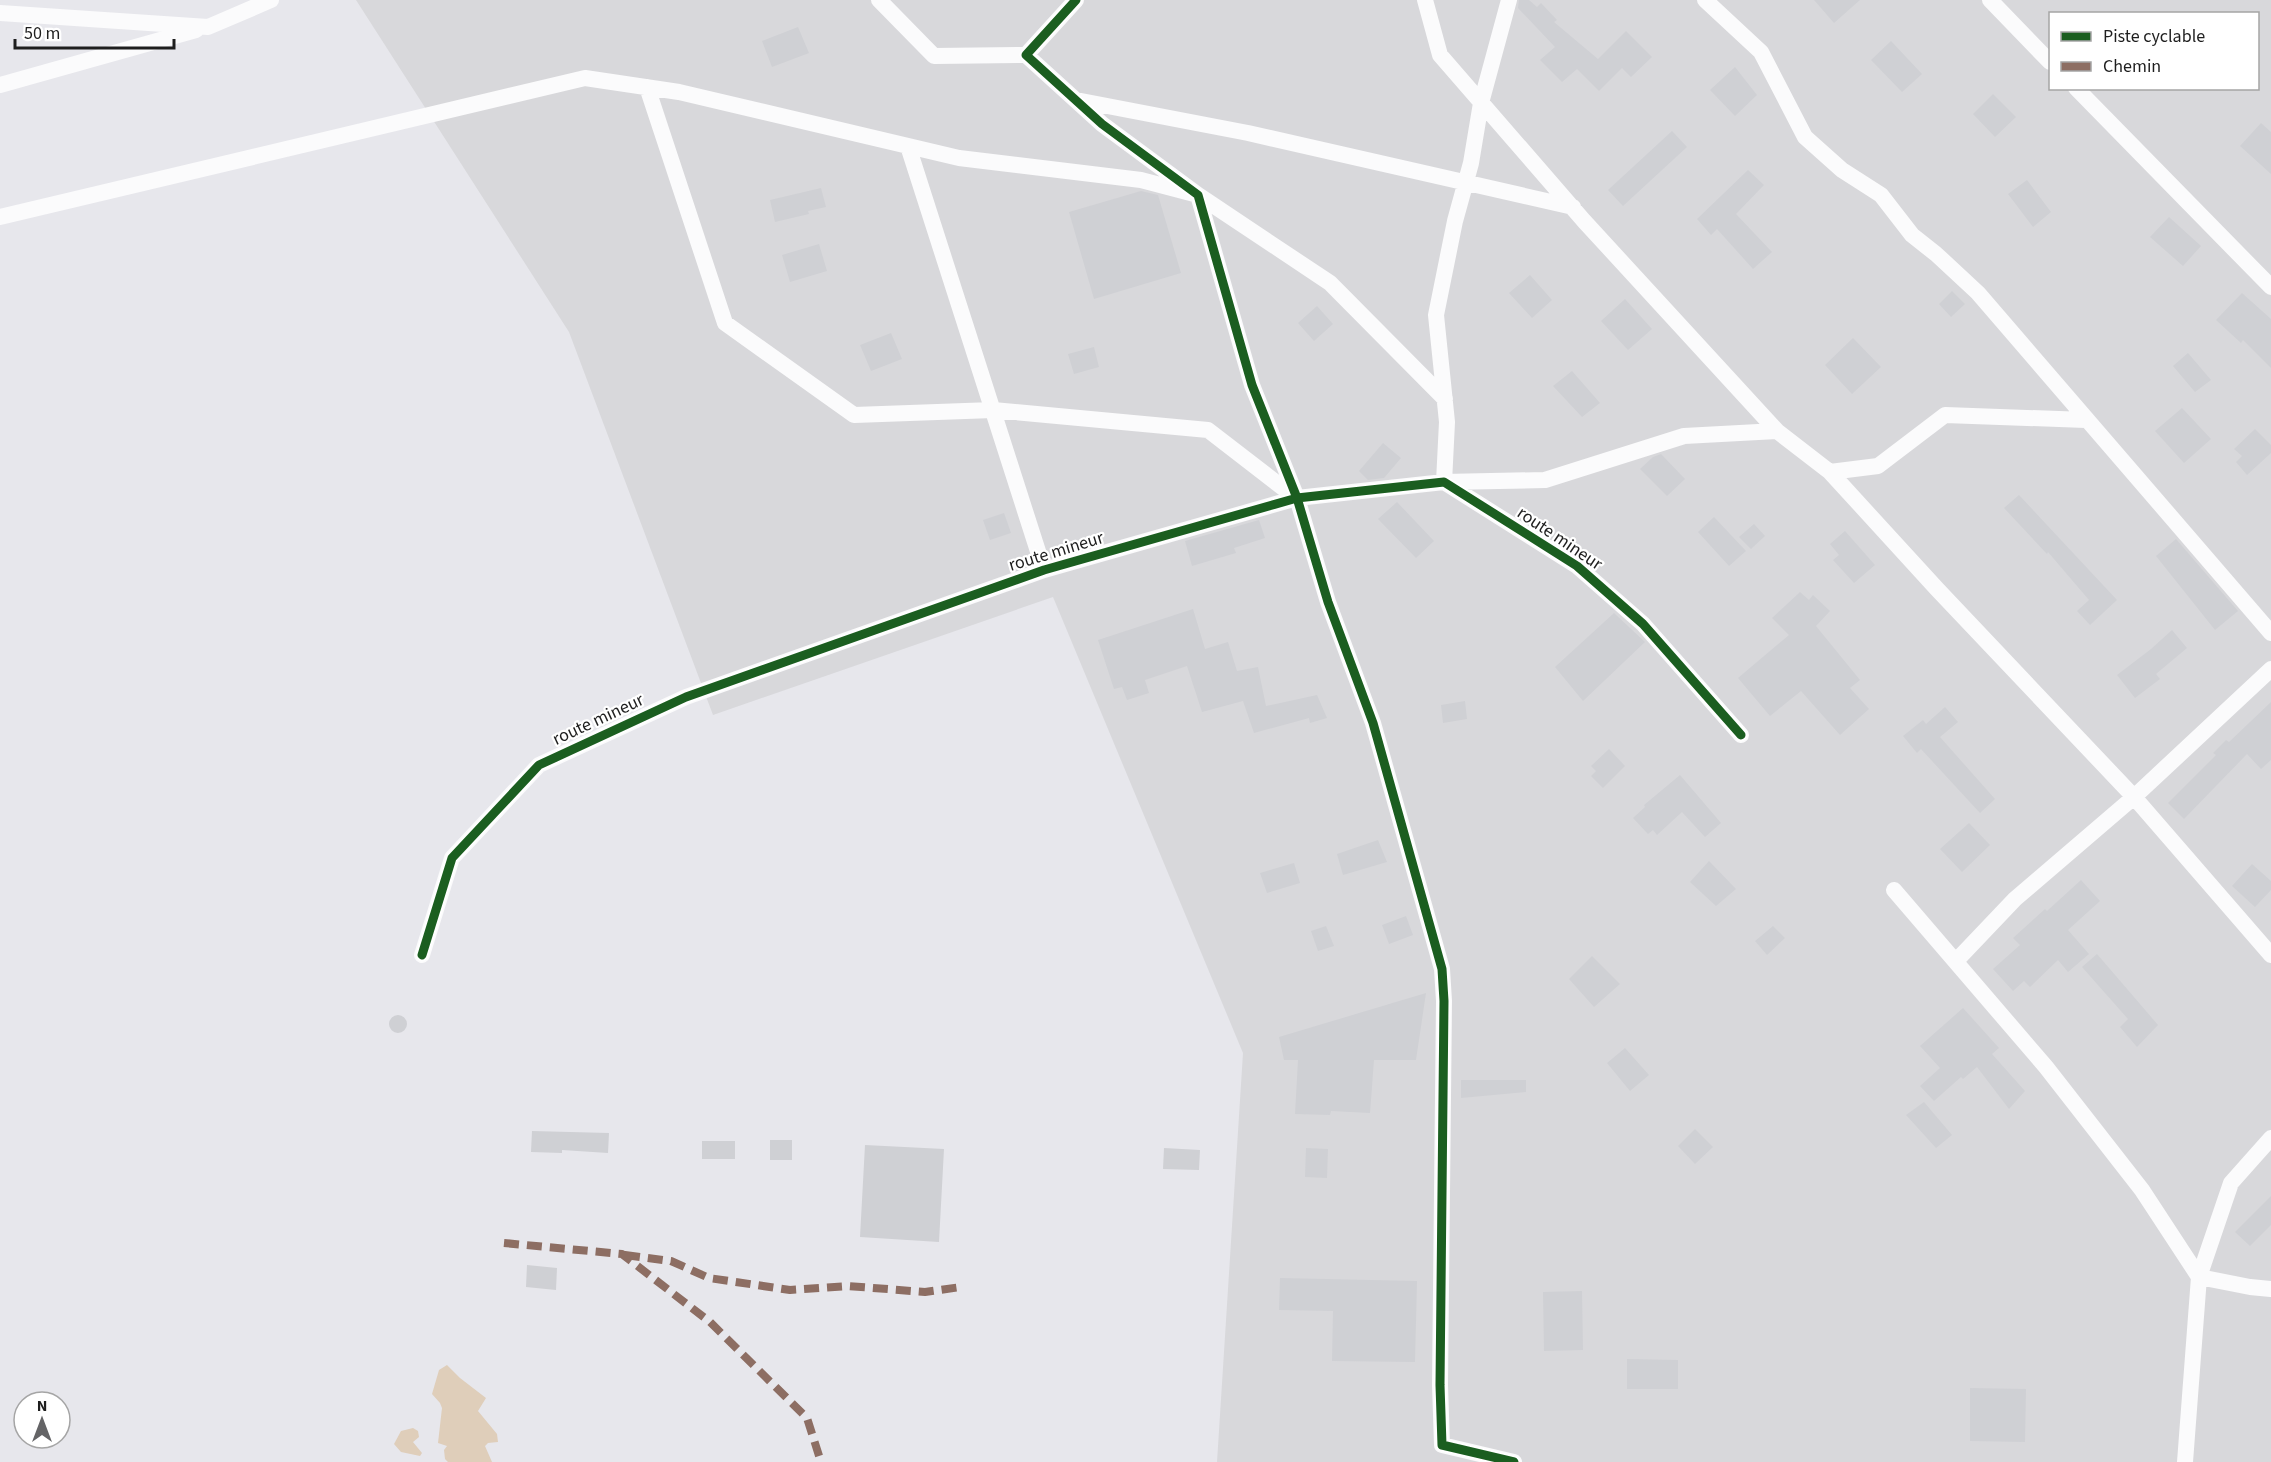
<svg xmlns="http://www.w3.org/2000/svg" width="2271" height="1462" font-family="'Source Sans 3',sans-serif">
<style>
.residential{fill:#d8d8db;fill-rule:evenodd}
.water{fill:#dfceba}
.building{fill:#cfd0d4}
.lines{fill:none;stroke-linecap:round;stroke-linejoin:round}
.street{stroke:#fbfbfc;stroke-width:16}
.quiet{stroke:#8d6e63;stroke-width:8;stroke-dasharray:15 8;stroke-linecap:butt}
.cycleway-casing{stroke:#fff;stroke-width:13}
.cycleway{stroke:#1b5e20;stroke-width:9}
.labels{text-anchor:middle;stroke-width:4.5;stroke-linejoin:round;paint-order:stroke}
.street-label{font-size:18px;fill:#1e1e1e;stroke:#fff}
</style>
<rect width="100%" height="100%" fill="#e7e7ec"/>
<path class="residential" d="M356,0H2271V1462H1217L1243,1053L1053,597L713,715L569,332ZM2050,14H2258V88H2050Z"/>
<path class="water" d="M447,1365L460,1378L486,1398L478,1411L497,1434L498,1442L488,1443L485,1446L492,1462H448L445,1459L444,1450L447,1446L438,1443L442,1408L440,1403L432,1394L439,1370Z
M413,1428L418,1431L419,1437L413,1442L422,1453L420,1456L401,1452L394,1444L401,1431Z"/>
<path class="building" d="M1519,0H1529L1537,7L1541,3L1557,20L1554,22L1598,59L1626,31L1652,57L1631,77L1622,68L1599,91L1577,69L1562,82L1540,60L1555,47L1518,8Z
M1814,0H1860L1834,23Z
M798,27L809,53L772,67L762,41Z
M1891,41L1922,74L1902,92L1871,60Z
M1735,67L1757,95L1735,116L1710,90Z
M1993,94L2016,117L1995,137L1973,114Z
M2261,123L2271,132V174L2240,146Z
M1672,131L1687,147L1623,206L1608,190Z
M1748,170L1764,185L1736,214L1772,252L1753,269L1717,229L1711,235L1697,219Z
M2027,180L2051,212L2033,227L2008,194Z
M821,188L826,207L808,211L809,214L775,222L770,200Z
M1141,191L1158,195L1181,273L1094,299L1069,212Z
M2169,217L2201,246L2183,266L2150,237Z
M819,244L827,271L790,282L782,255Z
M1530,275L1552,300L1532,318L1509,293Z
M1952,291L1965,304L1951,317L1939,304Z
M2242,293L2271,319V368L2243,340L2241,343L2216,320Z
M1625,299L1652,329L1628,350L1601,321Z
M1317,306L1333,324L1314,341L1298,323Z
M891,333L902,359L871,371L860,345Z
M1853,338L1881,367L1852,394L1825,365Z
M1094,347L1099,367L1074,374L1068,354Z
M2188,353L2211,380L2195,392L2173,366Z
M1572,371L1600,403L1582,417L1553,386Z
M2182,408L2211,439L2184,463L2155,431Z
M2255,429L2271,445V453L2247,475L2236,462L2242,456L2234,449Z
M1383,443L1401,458L1384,478L1368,480L1359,471Z
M1661,454L1685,479L1667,496L1640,469L1653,457Z
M2019,495L2117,600L2090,625L2077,611L2089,600L2048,552L2047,554L2004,508Z
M1397,502L1434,541L1416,558L1378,519Z
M1004,513L1011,533L990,540L983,520Z
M1714,517L1746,551L1729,566L1698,532Z
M1259,520L1265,538L1234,548L1236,553L1192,566L1185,541Z
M1754,524L1765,536L1751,549L1739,537Z
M1845,531L1875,565L1854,583L1833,560L1839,555L1830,544Z
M2176,539L2238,611L2215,630L2156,556Z
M1800,592L1809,600L1813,595L1830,611L1816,626L1860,680L1850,688L1869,709L1840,735L1801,691L1770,716L1738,678L1789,635L1772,618Z
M1193,609L1205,649L1228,642L1237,671L1258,667L1266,706L1317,695L1327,718L1310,723L1309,718L1254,733L1243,701L1202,712L1187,666L1145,680L1149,693L1127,700L1122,687L1114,689L1098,640Z
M1614,613L1645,642L1583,701L1555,667Z
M2172,630L2187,648L2156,674L2160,679L2135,698L2117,675L2151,649Z
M1465,701L1467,719L1443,723L1441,705Z
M2271,702V760L2261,769L2247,754L2184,819L2168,803L2216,755L2213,753L2226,740L2229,742Z
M1945,707L1958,722L1940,737L1995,799L1980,813L1921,749L1917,753L1903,736L1923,720L1926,724Z
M1609,749L1625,766L1603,788L1591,776L1596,771L1591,766Z
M1680,775L1721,823L1705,837L1682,812L1657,835L1653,830L1648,834L1633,818L1645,807L1644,805Z
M1969,823L1990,845L1962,872L1940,849Z
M1378,840L1387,862L1343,875L1337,854Z
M1709,861L1736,889L1716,906L1690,882Z
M1294,863L1300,883L1267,893L1260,873Z
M2252,864L2271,881V890L2255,907L2232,886Z
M2081,880L2100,901L2068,930L2089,954L2068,972L2058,960L2030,987L2024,981L2013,991L1993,969L2020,945L2013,938L2045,909L2047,911Z
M1406,916L1413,935L1389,944L1382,925Z
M1326,926L1334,946L1318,951L1311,931Z
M1773,926L1785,938L1767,955L1755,941Z
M2097,954L2158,1025L2137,1047L2120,1027L2128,1019L2082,967Z
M1592,956L1620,984L1594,1007L1569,979Z
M1426,993L1416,1060H1374L1370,1113L1331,1111L1330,1115L1295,1114L1298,1060H1284L1279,1037Z
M1963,1008L1999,1048L1992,1054L2025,1091L2009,1109L1977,1067L1963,1079L1961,1077L1934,1101L1920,1086L1940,1068L1920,1046Z
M389 1024a9 9 0 1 1 18 0a9 9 0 1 1-18 0Z
M1625,1048L1649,1075L1630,1091L1607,1063Z
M1461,1080H1526V1092L1461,1098Z
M1924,1102L1952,1135L1936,1148L1906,1115Z
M1695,1129L1713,1147L1695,1164L1678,1146Z
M532,1131L609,1133L608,1153L562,1150V1153L531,1152Z
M770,1140H792V1160H770Z
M702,1141H735V1159H702Z
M865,1145L944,1149L939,1242L860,1237Z
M1164,1148L1200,1150L1199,1170L1163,1169Z
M1306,1148L1328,1149L1327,1178L1305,1177Z
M2271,1196V1225L2250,1246L2235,1232Z
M527,1265L557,1268L556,1290L526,1287Z
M1280,1278L1417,1281L1415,1362L1332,1361L1333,1311L1279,1310Z
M1582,1291L1583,1350L1544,1351L1543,1292Z
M1627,1359L1678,1360V1389H1627Z
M1970,1388L2026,1389L2025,1442L1970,1441Z"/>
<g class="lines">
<path class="street" d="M879,0L934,56L1026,55
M1076,0L1026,55L1102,124L1198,195L1252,385L1297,498L1328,602L1373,723L1442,969L1444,1001L1440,1385L1442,1445L1514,1462
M1425,0L1440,55L1584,221L1777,431
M1509,0L1481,103L1471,163L1455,221L1436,315L1447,422L1444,482L1545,480L1684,436L1777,431L1830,472L1937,589L2134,797L2271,669
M1705,0L1761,52L1805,137L1842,170L1881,195L1912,235L1936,254L1978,293L2271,633
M1990,0L2050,62
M0,13L208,27L271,0
M0,85L196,30
M647,87L725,323L854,415L993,410L1208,430L1296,498
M2076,88L2271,287
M1076,100L1248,133L1573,207
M908,146L1044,570
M0,217L585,78L679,92L959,158L1141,180L1198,195L1330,283L1445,399
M1830,472L1878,466L1945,415L2086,420
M1894,890L2046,1067L2142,1190L2199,1277L2250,1287L2271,1289
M422,955L452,858L539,765L686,697L1044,570L1297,498L1444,482L1577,566L1643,624L1741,735
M1956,961L2015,899L2134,797L2271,955
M2185,1462L2199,1277L2231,1183L2271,1138"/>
<path class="quiet" d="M504,1243L622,1254L710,1322L807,1418L821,1462
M625,1255L671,1261L709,1278L790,1290L848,1286L925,1292L961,1287"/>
<defs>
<path id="cycleway" d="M1076,0L1026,55L1102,124L1198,195L1252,385L1297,498L1328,602L1373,723L1442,969L1444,1001L1440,1385L1442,1445L1514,1462
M422,955L452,858L539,765L686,697L1044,570L1297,498L1444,482L1577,566L1643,624L1741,735"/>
</defs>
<use href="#cycleway" class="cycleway-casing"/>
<use href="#cycleway" class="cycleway"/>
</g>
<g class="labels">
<g class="street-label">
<text transform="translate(1560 538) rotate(34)" y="6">route mineur</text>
<text transform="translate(1056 551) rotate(-17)" y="6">route mineur</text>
<text transform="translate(598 719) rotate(-25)" y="6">route mineur</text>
</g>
</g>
<rect x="2049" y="12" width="210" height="78" fill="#ffffff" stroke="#a5a5a5" stroke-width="1.5"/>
<rect x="2061" y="32" width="30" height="9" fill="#1b5e20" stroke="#a5a5a5" stroke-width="1.5"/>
<text x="2103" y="42" font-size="18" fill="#1e1e1e">Piste cyclable</text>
<rect x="2061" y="62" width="30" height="9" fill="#8d6e63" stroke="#a5a5a5" stroke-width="1.5"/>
<text x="2103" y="72" font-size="18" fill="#1e1e1e">Chemin</text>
<g transform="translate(42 1420)"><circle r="28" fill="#ffffff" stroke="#a5a5a5" stroke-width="1.5"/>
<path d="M0-4.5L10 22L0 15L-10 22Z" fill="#646466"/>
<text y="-9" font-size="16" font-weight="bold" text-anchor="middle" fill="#1e1e1e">N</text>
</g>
<path d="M15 39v9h159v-9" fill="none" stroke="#1e1e1e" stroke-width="3"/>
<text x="24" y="39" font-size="18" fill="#1e1e1e" stroke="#ffffff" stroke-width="4.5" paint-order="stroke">50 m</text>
</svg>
